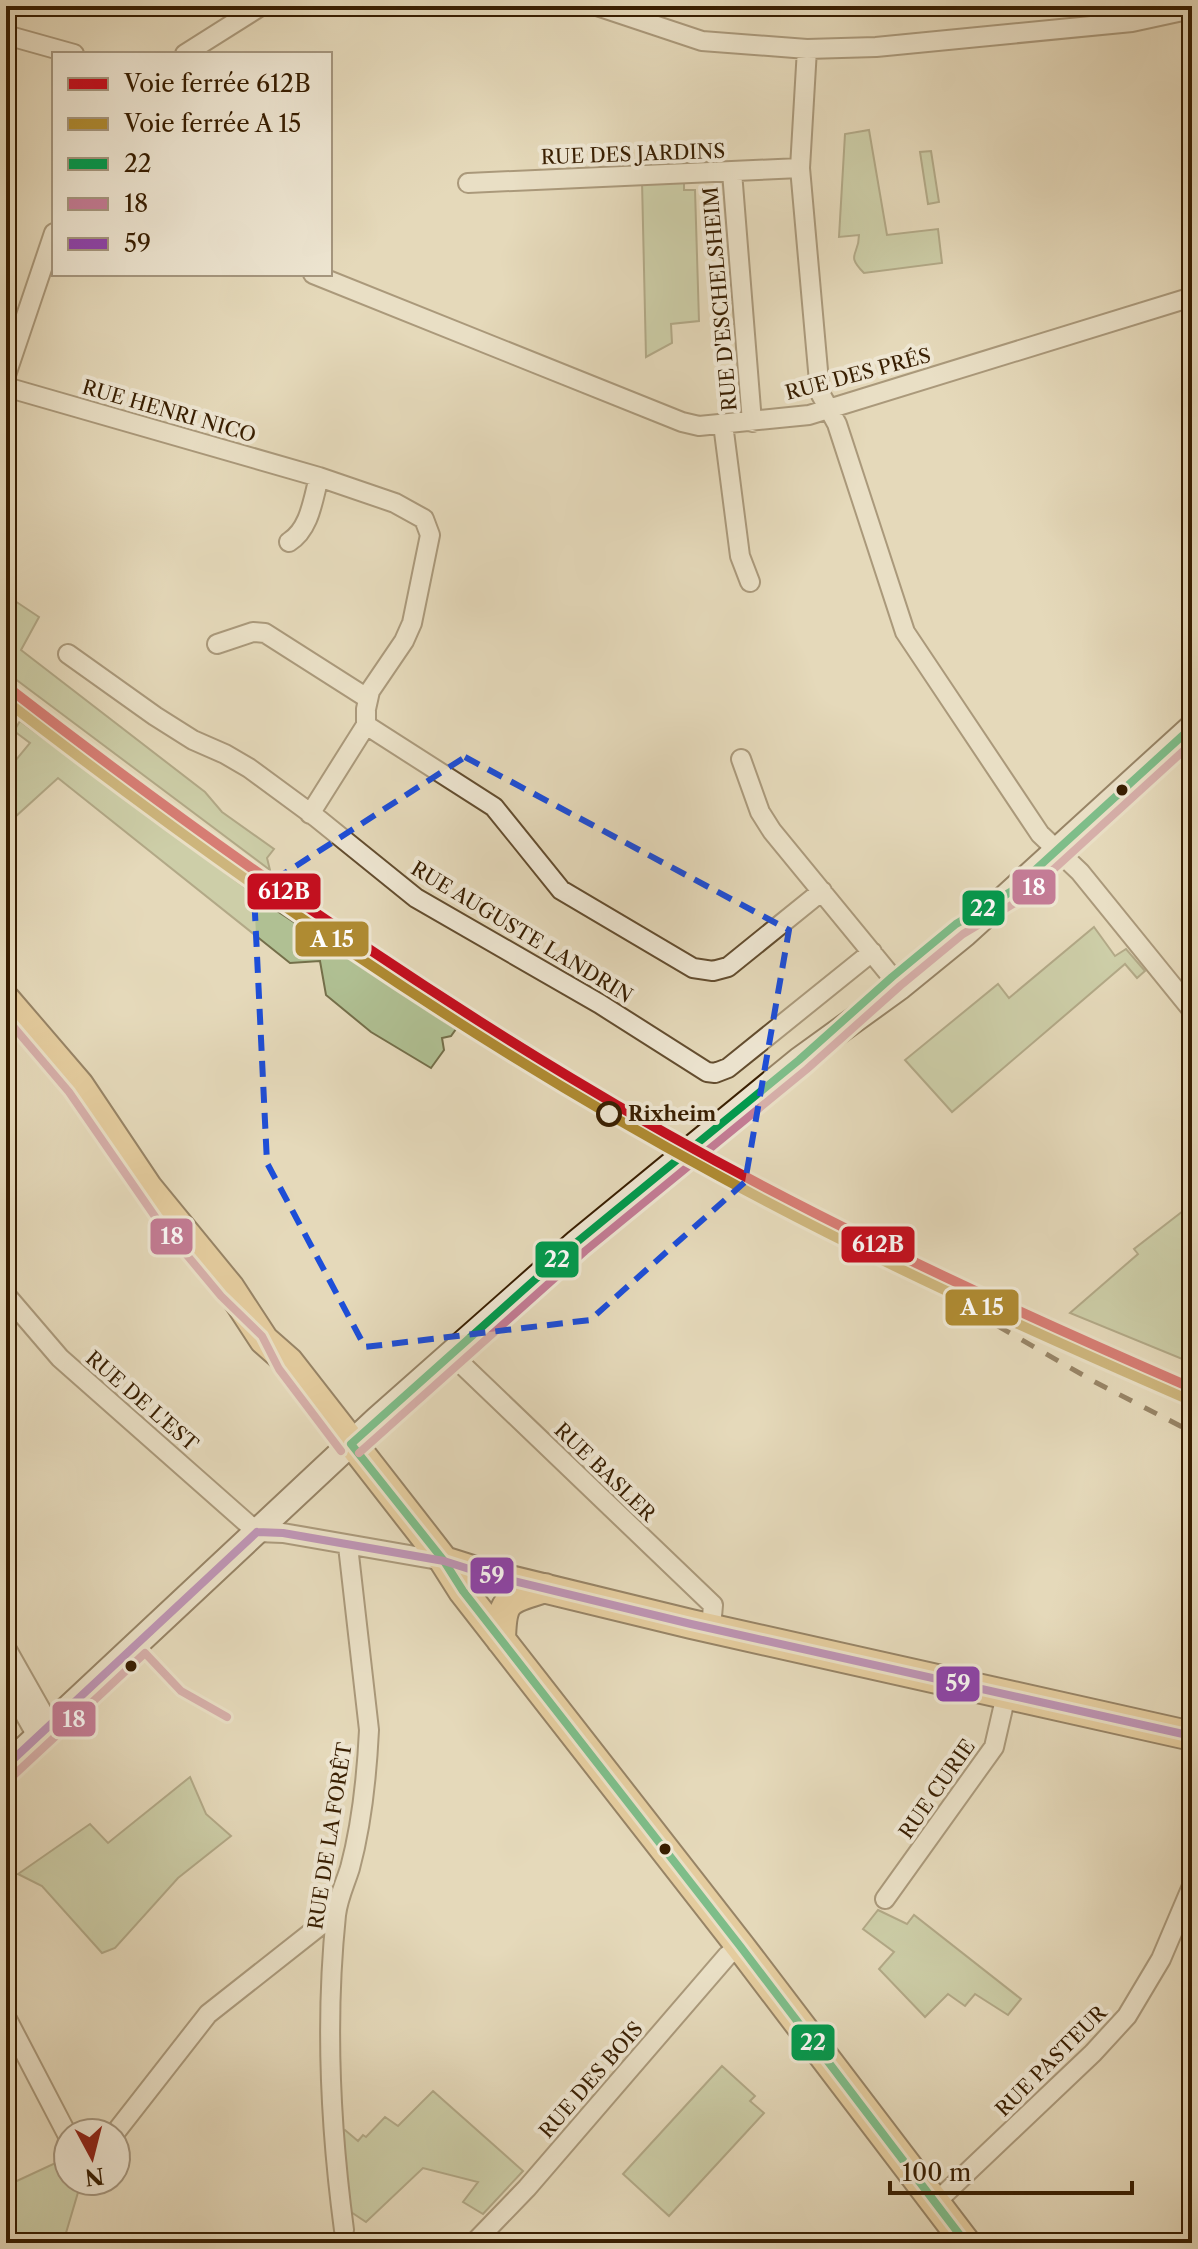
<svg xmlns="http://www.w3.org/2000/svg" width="1198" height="2249" font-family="'Libre Caslon Text',serif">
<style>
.green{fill:#b0c093;stroke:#746f4a;stroke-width:2}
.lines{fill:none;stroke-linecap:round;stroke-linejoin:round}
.street-casing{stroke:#634d2f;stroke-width:22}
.secondary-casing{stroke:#381e01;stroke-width:28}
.primary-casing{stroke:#381e01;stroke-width:32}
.street{stroke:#eee6d2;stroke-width:18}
.secondary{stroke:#eee6d2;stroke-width:24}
.primary{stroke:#e2bc7d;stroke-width:28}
.rail{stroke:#381e01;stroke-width:5;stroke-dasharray:14 14;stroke-linecap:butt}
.bus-1-casing{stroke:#eee6d2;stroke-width:14}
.bus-2-casing{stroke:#eee6d2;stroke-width:14}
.bus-3-casing{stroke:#eee6d2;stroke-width:14}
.bus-1{stroke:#009b4e;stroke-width:8}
.bus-2{stroke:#c47c96;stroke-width:8}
.bus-3{stroke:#8e44ad;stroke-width:8}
.rail-1-casing{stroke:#eee6d2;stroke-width:16}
.rail-2-casing{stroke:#eee6d2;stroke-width:16}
.rail-1{stroke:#c50e1f;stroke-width:10}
.rail-2{stroke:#af8b32;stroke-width:10}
.marked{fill:none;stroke:#1d4ed8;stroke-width:6;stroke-dasharray:16 10;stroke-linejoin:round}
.bus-dot{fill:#381e01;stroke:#eee6d2;stroke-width:3}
.stop-dot{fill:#eee6d2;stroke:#381e01;stroke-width:4}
.labels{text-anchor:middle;stroke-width:8;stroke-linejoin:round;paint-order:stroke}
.street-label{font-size:20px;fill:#381e01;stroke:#eee6d2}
.stop-label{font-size:20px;font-weight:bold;fill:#381e01;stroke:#eee6d2;text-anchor:start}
.line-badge{stroke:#eee6d2;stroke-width:3}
.badge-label{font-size:22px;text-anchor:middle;font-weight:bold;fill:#fff}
</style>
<rect width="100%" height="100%" fill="#e5d9ba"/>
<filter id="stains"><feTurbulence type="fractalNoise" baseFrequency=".0025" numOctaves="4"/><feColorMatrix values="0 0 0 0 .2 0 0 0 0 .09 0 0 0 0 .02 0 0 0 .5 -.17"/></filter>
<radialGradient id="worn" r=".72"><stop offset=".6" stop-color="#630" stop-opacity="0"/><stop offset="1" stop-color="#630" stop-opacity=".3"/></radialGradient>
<path class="green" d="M869,130L887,235L938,229L942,263L864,273C845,254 859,256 859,235L839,237L845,134Z
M931,151L939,202L928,204L920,152Z
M642,181H684V190H695L699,321L671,324L672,343L646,357Z
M6,595L39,617L21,650L205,792L222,812L274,849L267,858L270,870L6,672Z
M20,721L277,911L456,1029L451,1036L442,1038L444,1050L431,1068L371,1032L326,995L320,961L290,963L58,778L15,817L6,808V772L30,743L14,731Z
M1094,927L1115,956L1126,949L1145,971L1137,978L1125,964L952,1112L905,1060L998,984L1009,998Z
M1192,1204V1363L1070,1313L1138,1254L1134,1249Z
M190,1777L206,1814L231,1836L178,1878L115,1948L102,1953L42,1886L18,1874L90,1824L108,1843Z
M878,1910L907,1924L914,1915L1021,1999L1008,2015L975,1994L965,2006L948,1994L925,2017L879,1969L894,1952L863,1929Z
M722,2066L755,2096L750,2101L764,2113L669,2216L623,2174Z
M433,2091L523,2171L483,2214L463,2202L478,2182L423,2168L366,2222L348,2210L338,2132L345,2130L358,2141L363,2135L366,2137L385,2117L398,2126Z
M64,2159L68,2167V2181H75L79,2189L63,2243H6V2186Z"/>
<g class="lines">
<defs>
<path id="street" d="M597,6L702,41L807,49L876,47L1132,22L1192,9
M6,35L74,54
M807,49L800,168L820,393L837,424L905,632L1040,834L1080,872L1192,1010
M185,54L261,6
M732,172L752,422
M468,183L800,168
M313,274L682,422L699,426L809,415L1192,297
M6,375L54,233
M6,387L319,477L395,503L424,519L430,535L412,623L404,641L370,691L366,709V725L310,814
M723,424L740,556L750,582
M289,542C310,529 313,499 319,477
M217,644L253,632L265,633L367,698
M68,654L155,716L193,740L225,754L249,768L317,818L416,898L600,1004L707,1072L715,1073L728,1068L872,952
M366,725L494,807L561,890L693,968L713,971L728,967L822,891
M741,759L760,812L772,831L900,987
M6,1295L60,1358L257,1532L283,1533L444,1561
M451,1354L713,1605L711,1628
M6,1648L49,1724
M6,1681L37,1736
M885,1899L994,1747L1006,1695
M6,2017L68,2136
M115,2133L208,2014L336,1913
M935,2203L1093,2053L1127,2016L1161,1959L1192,1886
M344,2230C330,2125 325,2020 336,1915C338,1898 345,1884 350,1868C361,1827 367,1772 369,1730L348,1546
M474,2243L527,2188L727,1956L740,1946"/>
<path id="secondary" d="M6,1766L376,1420L577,1242L799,1060L900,987L965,934L1192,727"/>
<path id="primary" d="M6,1000L79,1085L148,1188L230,1288L264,1340L289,1362L444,1561L463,1591L740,1946L966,2243
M444,1561L485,1574L691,1624L1192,1736
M501,1640C502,1598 507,1600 545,1588"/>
</defs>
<use href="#street" class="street-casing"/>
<use href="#secondary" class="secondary-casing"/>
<use href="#primary" class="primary-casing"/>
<use href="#street" class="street"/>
<use href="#secondary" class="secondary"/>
<use href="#primary" class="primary"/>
<path class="rail" d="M852,1242L1095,1382L1192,1432"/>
<defs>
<path id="bus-1" d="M351,1444L577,1242L799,1060L892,977L956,924L1012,891L1192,727
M351,1444L444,1561L463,1591L740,1946L966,2243"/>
<path id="bus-2" d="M6,1018L69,1092L156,1218L221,1296L262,1336L279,1369L341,1451
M359,1453L585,1251L807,1069L900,986L963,934L1020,900L1192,743
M14,1775L145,1653L181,1691L227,1717"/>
<path id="bus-3" d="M257,1532L283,1533L444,1561L485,1574L691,1624L1192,1736
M6,1766L257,1532"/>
</defs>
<use href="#bus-1" class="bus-1-casing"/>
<use href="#bus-2" class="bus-2-casing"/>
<use href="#bus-3" class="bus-3-casing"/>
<use href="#bus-1" class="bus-1"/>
<use href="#bus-2" class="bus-2"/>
<use href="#bus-3" class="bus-3"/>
<defs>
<path id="rail-1" d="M6,686C189,828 372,958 571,1078C769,1198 979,1296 1192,1388"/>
<path id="rail-2" d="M6,701C232,876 467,1040 719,1176C871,1259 1028,1330 1187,1399"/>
</defs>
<use href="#rail-1" class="rail-1-casing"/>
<use href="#rail-2" class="rail-2-casing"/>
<use href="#rail-1" class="rail-1"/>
<use href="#rail-2" class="rail-2"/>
</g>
<path d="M0 0H1198V2249H0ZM465,757L789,930L745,1182L590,1320L365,1347L267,1163L254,893Z" fill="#e5d9ba" fill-opacity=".55" fill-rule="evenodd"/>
<path class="marked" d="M465,757L789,930L745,1182L590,1320L365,1347L267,1163L254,893Z"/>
<g class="bus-dot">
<circle cx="1122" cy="790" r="7"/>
<circle cx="131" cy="1666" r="7"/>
<circle cx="665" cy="1849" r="7"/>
</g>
<circle class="stop-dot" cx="609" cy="1114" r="11"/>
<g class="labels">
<g class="street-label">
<text transform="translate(633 154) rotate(-2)" y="7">RUE DES JARDINS</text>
<text transform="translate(720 299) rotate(-95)" y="7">RUE D'ESCHELSHEIM</text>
<text transform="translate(858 374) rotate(-15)" y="7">RUE DES PRÉS</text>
<text transform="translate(169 411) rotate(16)" y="7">RUE HENRI NICO</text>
<text transform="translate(522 932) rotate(31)" y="7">RUE AUGUSTE LANDRIN</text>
<text transform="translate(142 1401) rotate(41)" y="7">RUE DE L'EST</text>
<text transform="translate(605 1472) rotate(44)" y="7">RUE BASLER</text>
<text transform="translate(937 1789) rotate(-55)" y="7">RUE CURIE</text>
<text transform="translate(330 1836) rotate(-81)" y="7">RUE DE LA FORÊT</text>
<text transform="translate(1051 2061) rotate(-45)" y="7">RUE PASTEUR</text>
<text transform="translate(591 2080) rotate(-49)" y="7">RUE DES BOIS</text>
</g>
<g class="stop-label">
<text x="628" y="1121">Rixheim</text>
</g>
</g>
<g class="line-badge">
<rect x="1011" y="868" width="46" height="38" rx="8" fill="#c47c96"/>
<rect x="246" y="872" width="76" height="39" rx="8" fill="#c50e1f"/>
<rect x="961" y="889" width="45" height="38" rx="8" fill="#009b4e"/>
<rect x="294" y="920" width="76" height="38" rx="8" fill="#af8b32"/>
<rect x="149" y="1217" width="45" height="39" rx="8" fill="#c47c96"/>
<rect x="840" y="1225" width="76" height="39" rx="8" fill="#c50e1f"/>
<rect x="534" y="1240" width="46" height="39" rx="8" fill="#009b4e"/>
<rect x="944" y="1288" width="76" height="39" rx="8" fill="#af8b32"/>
<rect x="469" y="1556" width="46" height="39" rx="8" fill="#8e44ad"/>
<rect x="935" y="1665" width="46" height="38" rx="8" fill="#8e44ad"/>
<rect x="51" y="1700" width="46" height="38" rx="8" fill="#c47c96"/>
<rect x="790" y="2023" width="46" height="39" rx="8" fill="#009b4e"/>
</g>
<g class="badge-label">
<text x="1034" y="895">18</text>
<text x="284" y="899">612B</text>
<text x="983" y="916">22</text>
<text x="332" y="947">A 15</text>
<text x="172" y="1244">18</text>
<text x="878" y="1252">612B</text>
<text x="557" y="1267">22</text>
<text x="982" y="1315">A 15</text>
<text x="492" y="1583">59</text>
<text x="958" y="1691">59</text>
<text x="74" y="1727">18</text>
<text x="813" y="2050">22</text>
</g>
<rect width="1198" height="2249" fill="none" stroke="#e5d9ba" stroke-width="32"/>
<rect x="8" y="8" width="1182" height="2233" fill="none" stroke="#381e01" stroke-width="4"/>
<rect x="16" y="16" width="1166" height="2217" fill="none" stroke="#381e01" stroke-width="2"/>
<rect x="52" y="52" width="280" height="224" fill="#eee6d2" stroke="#a5967e" stroke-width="2"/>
<rect x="68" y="78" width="40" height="12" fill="#c50e1f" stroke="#a5967e" stroke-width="2"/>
<text x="124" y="92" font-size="24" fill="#381e01">Voie ferrée 612B</text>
<rect x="68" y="118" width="40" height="12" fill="#af8b32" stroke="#a5967e" stroke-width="2"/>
<text x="124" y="132" font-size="24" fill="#381e01">Voie ferrée A 15</text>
<rect x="68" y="158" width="40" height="12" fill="#009b4e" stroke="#a5967e" stroke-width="2"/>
<text x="124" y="172" font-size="24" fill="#381e01">22</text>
<rect x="68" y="198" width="40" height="12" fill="#c47c96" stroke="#a5967e" stroke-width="2"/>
<text x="124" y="212" font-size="24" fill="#381e01">18</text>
<rect x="68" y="238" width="40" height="12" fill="#8e44ad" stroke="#a5967e" stroke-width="2"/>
<text x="124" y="252" font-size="24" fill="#381e01">59</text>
<g transform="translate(92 2157) rotate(173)"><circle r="38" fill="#eee6d2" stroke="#a5967e" stroke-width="2"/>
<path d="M0-6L14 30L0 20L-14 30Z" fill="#8f2418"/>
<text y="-12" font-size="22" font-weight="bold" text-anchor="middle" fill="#381e01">N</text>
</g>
<path d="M890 2181v12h242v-12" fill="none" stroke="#381e01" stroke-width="4"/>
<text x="902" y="2181" font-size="24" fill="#381e01" stroke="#eee6d2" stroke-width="6" paint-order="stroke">100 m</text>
<rect width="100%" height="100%" filter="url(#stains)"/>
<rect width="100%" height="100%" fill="url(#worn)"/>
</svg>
